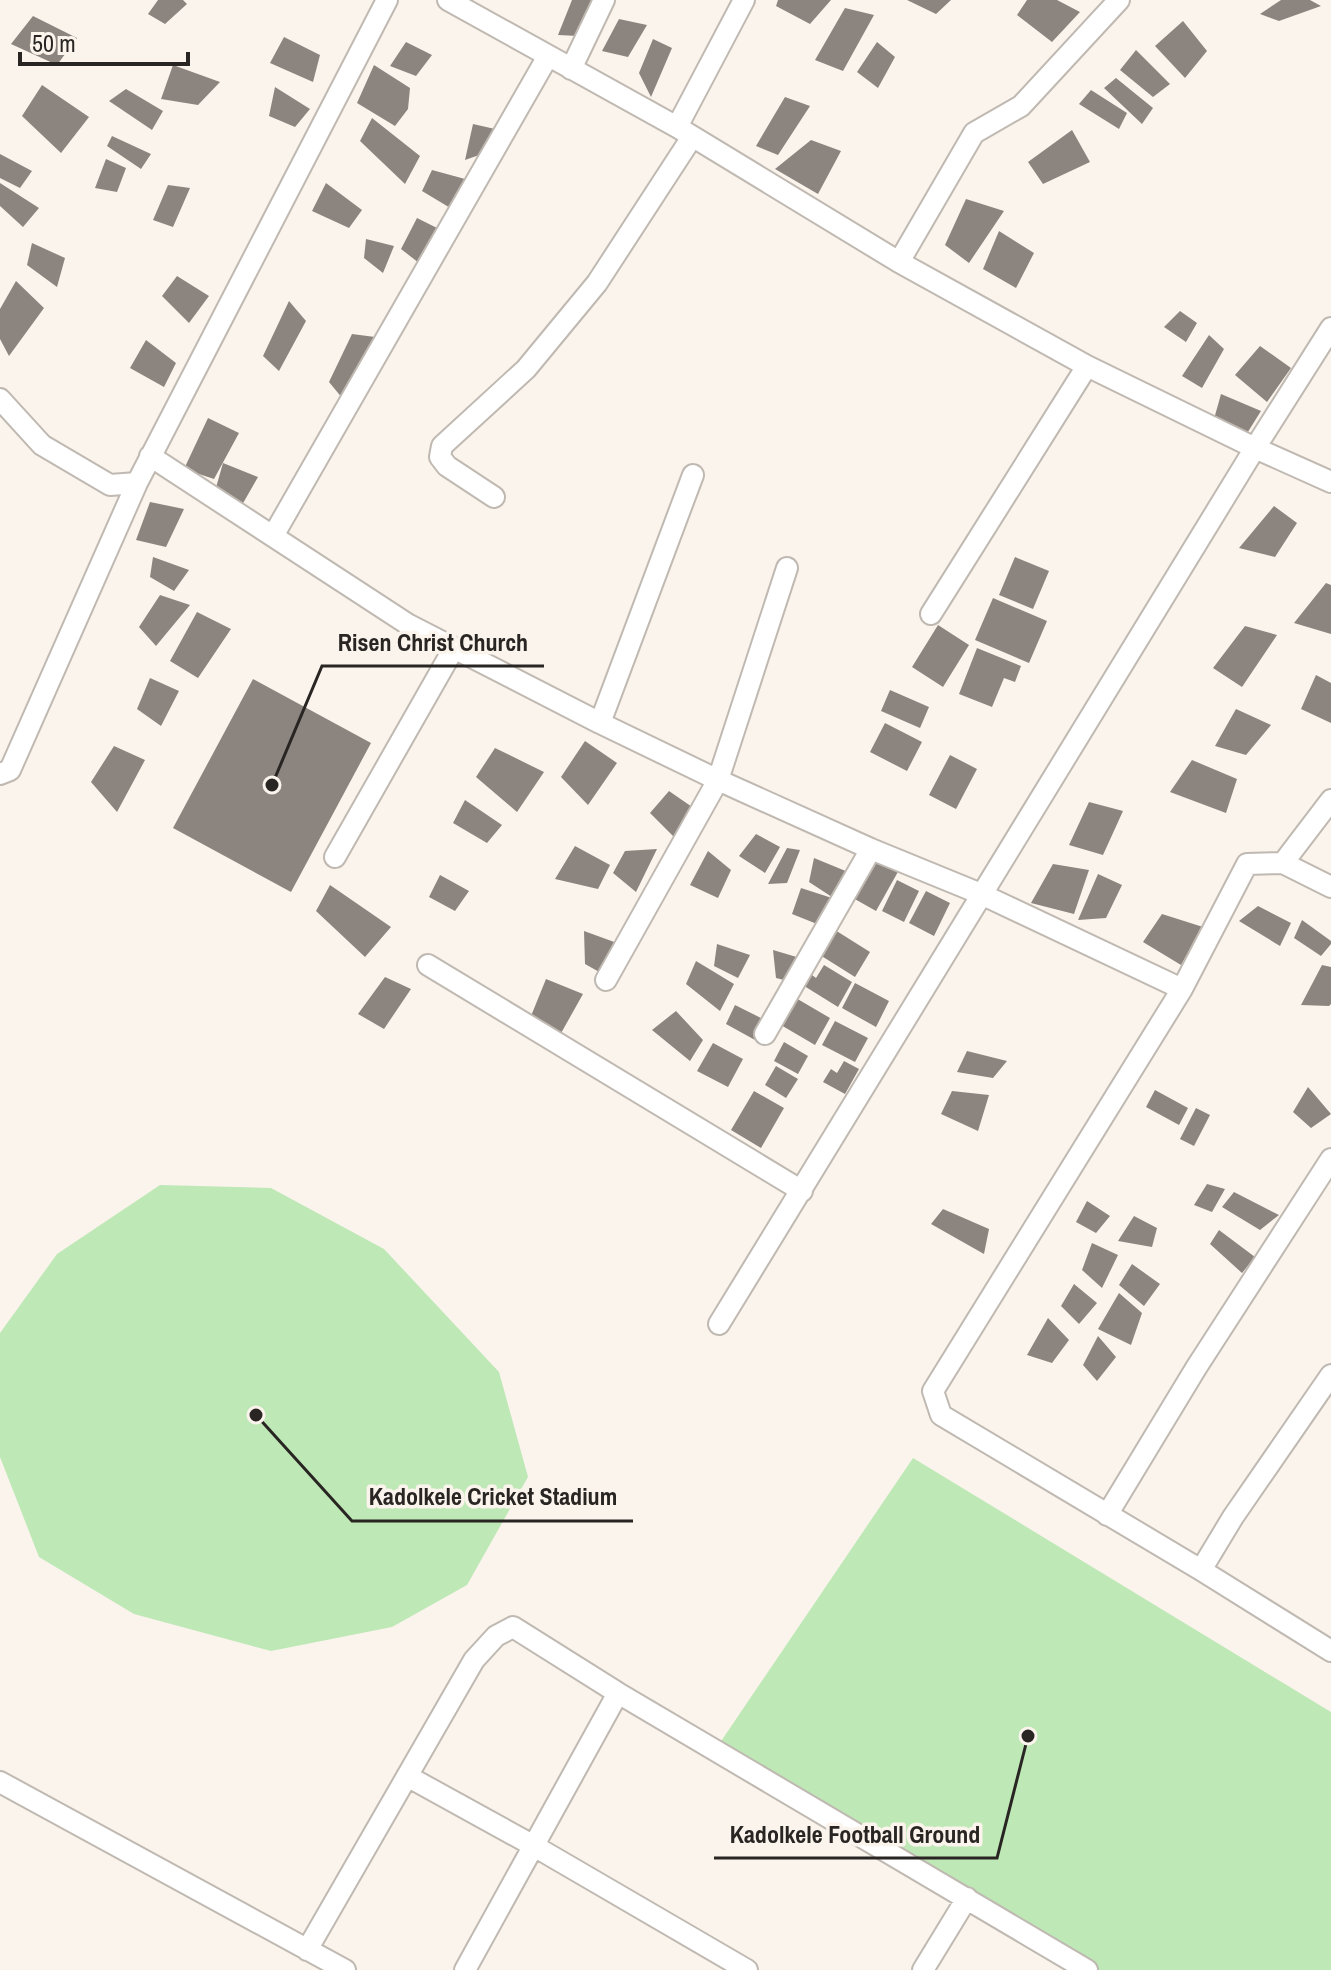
<svg xmlns="http://www.w3.org/2000/svg" width="1331" height="1970" font-family="'Archivo Narrow',sans-serif">
<style>
.green{fill:#bee8b6}
.building{fill:#8c857f}
.lines{fill:none;stroke-linecap:round;stroke-linejoin:round}
.street-casing{stroke:#bfb9b2;stroke-width:24}
.street{stroke:#fff;stroke-width:20}
.leader{fill:none;stroke:#282523;stroke-width:3}
.callout-dot{fill:#282523;stroke:#fbf4ed;stroke-width:3}
.callout-label{font-size:24px;text-anchor:middle;font-weight:bold;fill:#282523;stroke:#fbf4ed;stroke-width:7;stroke-linejoin:round;paint-order:stroke}
</style>
<rect width="100%" height="100%" fill="#fbf4ed"/>
<path class="green" d="M160,1185L271,1188L384,1249L499,1372L528,1477L467,1585L392,1627L271,1651L134,1614L39,1557L0,1457V1333L57,1254Z
M913,1458L1331,1712V1970H1064L709,1759Z"/>
<path class="building" d="M158,0H183L187,4L165,24L148,14Z
M572,0H593L578,36L558,35Z
M778,0H831L810,24L776,6Z
M907,0H951L936,14Z
M1027,0H1057L1080,12L1052,42L1017,15Z
M1281,0H1310L1321,6L1279,21L1260,14Z
M845,8L874,15L843,71L815,60Z
M33,16L77,38L57,65L11,44Z
M619,19L647,25L628,57L602,51Z
M1183,21L1207,51L1185,78L1155,46Z
M284,37L320,55L313,82L270,63Z
M653,39L672,48L651,97L639,73Z
M406,42L432,55L416,76L390,66Z
M877,42L895,57L878,88L857,72Z
M1136,50L1170,84L1153,97L1120,70Z
M173,65L220,82L198,105L161,99Z
M374,65L410,88L408,109L395,126L357,103Z
M1116,78L1153,108L1142,124L1104,88Z
M42,85L89,117L61,153L22,116Z
M275,87L310,109L295,127L269,116Z
M126,89L163,111L152,130L109,101Z
M1091,90L1127,113L1119,129L1079,104Z
M785,97L810,106L778,155L756,146Z
M372,118L420,156L405,184L360,141Z
M473,124L495,129L482,154L465,160Z
M1072,130L1090,162L1043,184L1028,162Z
M112,136L151,154L141,169L107,146Z
M811,140L841,151L818,194L775,169Z
M0,154L32,171L20,188L0,178Z
M106,159L126,168L117,192L95,188Z
M432,170L465,179L452,209L422,191Z
M0,183L39,208L23,227L0,206Z
M326,183L362,210L349,228L312,211Z
M168,185L190,188L173,227L153,220Z
M966,199L1004,211L969,263L945,245Z
M417,218L437,228L419,263L401,249Z
M999,231L1034,253L1016,288L983,269Z
M366,239L394,246L383,273L364,258Z
M32,243L65,258L57,287L27,265Z
M177,276L209,296L189,323L162,296Z
M16,281L44,308L9,356L0,339V309Z
M289,301L306,321L279,371L263,356Z
M1180,311L1197,323L1186,342L1164,327Z
M352,334L375,337L343,399L329,382Z
M1209,335L1224,349L1202,388L1182,376Z
M146,340L176,363L164,387L130,368Z
M1260,346L1291,368L1267,402L1235,375Z
M1221,394L1261,411L1246,435L1214,419Z
M208,418L239,433L214,479L184,469Z
M223,463L258,477L242,505L215,491Z
M150,502L184,509L166,547L136,540Z
M1274,506L1297,523L1275,557L1239,548Z
M153,557L189,570L174,591L150,577Z
M1015,557L1049,571L1033,609L999,595Z
M1326,583L1331,585V634L1294,623Z
M160,595L190,605L156,646L139,627Z
M993,598L1047,621L1029,663L975,640Z
M197,612L231,629L198,678L170,661Z
M938,625L969,645L943,687L912,667Z
M1245,626L1277,635L1242,687L1213,668Z
M977,648L1021,666L1015,682L1004,678L992,707L959,694Z
M1316,675L1331,683V723L1301,709Z
M150,678L179,691L161,726L137,709Z
M253,679L371,743L291,892L173,828Z
M890,690L929,707L920,728L881,711Z
M1236,709L1271,725L1246,755L1215,746Z
M885,723L922,742L907,771L870,752Z
M585,741L617,763L588,805L561,777Z
M114,746L145,760L117,812L91,782Z
M495,748L544,772L517,812L476,777Z
M950,755L977,769L956,809L929,795Z
M1192,760L1237,779L1226,813L1170,792Z
M669,791L695,809L676,839L650,813Z
M465,800L502,825L487,843L453,823Z
M1089,802L1123,811L1103,855L1069,845Z
M756,834L780,847L765,873L739,856Z
M575,846L610,865L598,889L555,879Z
M787,848L800,850L787,883L768,884Z
M657,849L636,892L613,873L625,851Z
M708,851L731,870L718,898L690,885Z
M876,857L899,870L876,911L853,898Z
M814,858L848,872L835,899L809,882Z
M1053,864L1089,870L1074,914L1031,903Z
M1098,874L1122,885L1106,918L1078,920Z
M440,875L469,891L455,911L429,897Z
M897,880L919,891L904,922L882,911Z
M330,885L391,927L365,957L316,911Z
M801,888L835,899L822,926L792,914Z
M926,891L950,903L934,936L909,923Z
M1258,906L1291,923L1280,946L1239,921Z
M1162,914L1203,927L1181,965L1143,942Z
M1302,920L1331,941V944L1321,956L1294,938Z
M835,930L870,952L855,977L820,955Z
M584,931L617,943L601,973L585,964Z
M717,944L750,955L738,978L714,966Z
M773,950L800,958L788,981L776,978Z
M696,961L734,984L720,1011L686,984Z
M824,965L852,982L838,1007L801,984L808,972L816,978Z
M1322,965L1331,967V1004L1329,1006L1301,1005Z
M385,977L411,989L384,1029L358,1014Z
M546,979L583,994L560,1035L531,1016Z
M855,983L889,1001L876,1027L842,1008Z
M789,994L830,1018L815,1045L774,1021Z
M735,1005L767,1021L755,1040L726,1024Z
M676,1011L703,1040L690,1061L652,1030Z
M835,1021L868,1038L855,1062L822,1045Z
M784,1042L808,1056L798,1074L774,1061Z
M713,1043L743,1059L728,1087L697,1071Z
M967,1051L1007,1061L993,1078L957,1072Z
M844,1061L859,1069L845,1094L823,1082L831,1069L837,1073Z
M776,1066L798,1079L786,1098L765,1085Z
M1308,1087L1331,1114L1311,1128L1293,1112Z
M1155,1090L1188,1108L1179,1125L1146,1107Z
M754,1091L784,1108L761,1148L731,1130Z
M952,1091L989,1095L978,1131L941,1114Z
M1196,1108L1210,1115L1194,1146L1180,1139Z
M1207,1184L1225,1189L1212,1212L1194,1205Z
M1234,1192L1279,1215L1260,1230L1222,1207Z
M1087,1201L1110,1216L1096,1233L1076,1222Z
M943,1209L989,1229L984,1254L931,1224Z
M1134,1216L1157,1228L1152,1247L1118,1241Z
M1219,1230L1255,1257L1242,1273L1210,1244Z
M1092,1243L1118,1255L1102,1288L1082,1270Z
M1132,1264L1160,1284L1144,1306L1119,1285Z
M1074,1284L1097,1303L1079,1324L1061,1306Z
M1119,1293L1142,1313L1131,1345L1098,1329Z
M1048,1318L1069,1340L1052,1363L1027,1355Z
M1098,1336L1116,1357L1097,1381L1083,1365Z"/>
<g class="lines">
<defs>
<path id="street" d="M448,0L677,127L899,262L1087,366L1255,448L1331,482
M571,69L604,0
M677,127L744,0
M899,262L974,133L1021,106L1119,0
M0,399L42,445L110,485L137,483
M150,456L409,625L600,723L718,780L871,849L981,894L1182,989
M494,497L447,466L440,457L442,446L526,369L597,283L692,137
M273,536L548,56
M931,614L1087,366
M600,723L693,475
M0,774L10,770L137,483L387,0
M1331,800L1283,863L1247,864L1182,989L933,1391L941,1415L1201,1570L1331,1651
M335,857L454,648
M1283,863L1331,887
M428,965L802,1191
M606,980L718,780L787,568
M765,1034L871,849
M719,1324L1255,448L1331,328
M1107,1515L1196,1368L1331,1159
M1201,1570L1233,1517L1331,1375
M407,1776L534,1846L747,1970
M0,1782L345,1970
M307,1950L474,1660L496,1636L513,1627L618,1693L1087,1970
M465,1970L618,1693
M923,1970L967,1898"/>
</defs>
<use href="#street" class="street-casing"/>
<use href="#street" class="street"/>
</g>
<path class="leader" d="M272 785L322 666H544M256 1415L352 1521H633M1028 1736L997 1858H714"/>
<g class="callout-dot">
<circle cx="272" cy="785" r="8"/>
<circle cx="256" cy="1415" r="8"/>
<circle cx="1028" cy="1736" r="8"/>
</g>
<g class="callout-label">
<text x="433" y="651">Risen Christ Church</text>
<text x="493" y="1505">Kadolkele Cricket Stadium</text>
<text x="855" y="1843">Kadolkele Football Ground</text>
</g>
<path d="M20 52v12h168v-12" fill="none" stroke="#282523" stroke-width="4"/>
<text x="32" y="52" font-size="24" fill="#282523" stroke="#fbf4ed" stroke-width="6" paint-order="stroke">50 m</text>
</svg>
